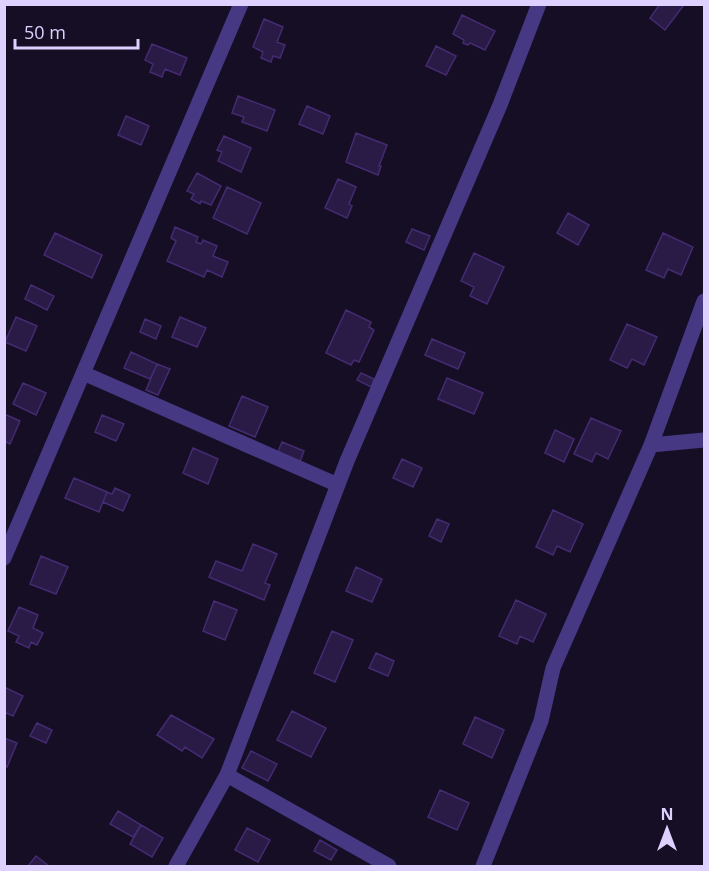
<svg xmlns="http://www.w3.org/2000/svg" width="709" height="871" font-family="'Open Sans',sans-serif">
<style>
.building{fill:#291a46;stroke:#442b72;stroke-width:1.5}
.lines{fill:none;stroke-linecap:round;stroke-linejoin:round}
.minor{stroke:#473884;stroke-width:15}
</style>
<rect width="100%" height="100%" fill="#150e24"/>
<path class="building" d="M660,4H681L683,6L665,30L650,18Z
M462,15L495,31L485,50L470,43L468,45L463,43L464,40L453,34Z
M264,19L283,27L277,42L285,45L280,58L273,56L271,62L261,58L263,52L253,47Z
M152,44L187,58L180,75L165,69L162,77L150,72L153,64L145,60Z
M436,46L456,56L446,75L426,66Z
M238,96L275,110L267,131L242,122L244,117L232,113Z
M307,106L330,116L323,134L299,124Z
M126,116L149,126L141,145L118,135Z
M356,133L387,145L379,166H381L378,175L346,162Z
M224,136L251,148L241,172L218,161L222,152L217,150Z
M197,173L221,186L211,205L201,201L200,204L191,199L194,194L187,191Z
M338,179L356,187L349,204L352,206L347,218L325,208Z
M227,187L261,203L247,234L213,218Z
M568,213L589,225L578,245L557,233Z
M175,227L198,237L196,242L201,244L203,240L217,246L213,256L228,262L222,277L207,270L204,277L167,261L176,241L171,238Z
M412,229L430,236L424,250L406,242Z
M55,233L102,255L92,278L44,255Z
M663,233L693,247L681,275L668,269L664,278L646,270Z
M474,253L504,267L487,304L470,296L474,287L461,281Z
M31,285L54,296L47,310L25,299Z
M346,310L371,322L369,327L374,330L359,362L354,360L351,365L326,353Z
M16,317L37,326L26,351L5,342Z
M180,317L206,328L197,347L172,337Z
M145,319L161,326L156,339L140,332Z
M627,324L657,337L644,365L632,359L627,368L610,360Z
M432,339L465,353L458,369L425,355Z
M131,352L157,364L150,379L124,368Z
M157,364L170,369L158,395L146,390Z
M361,373L374,379L371,387L357,380Z
M447,378L483,393L474,414L438,399Z
M23,383L46,393L36,415L13,404Z
M242,396L268,407L255,437L229,426Z
M4,414L20,421L10,444L4,441Z
M102,415L124,424L116,441L95,432Z
M591,418L621,431L608,459L596,453L592,462L574,454Z
M555,430L574,439L564,462L545,453Z
M282,442L304,451L299,464L277,454Z
M193,448L218,459L208,484L183,473Z
M402,459L422,468L413,487L393,478Z
M74,478L107,492L99,512L65,498Z
M115,488L130,495L123,511L103,502L107,492L112,494Z
M553,510L583,524L570,552L557,546L553,555L536,547Z
M437,519L449,524L441,542L429,536Z
M253,544L277,554L265,583L270,585L264,600L209,577L216,561L242,571Z
M41,556L68,567L56,594L30,584Z
M356,567L382,579L372,602L346,591Z
M516,600L546,614L533,642L520,636L517,644L499,636Z
M214,601L237,610L225,640L203,631Z
M19,607L38,615L33,628L43,633L37,645L31,642L29,648L16,642L19,636L8,631Z
M332,631L353,640L335,682L314,673Z
M376,653L394,661L388,676L369,668Z
M4,687L23,696L13,716L4,712Z
M292,711L326,728L311,757L277,740Z
M171,715L214,739L202,758L185,747L182,751L157,735Z
M475,717L504,730L492,758L463,744Z
M37,723L52,730L46,743L30,736Z
M4,738L17,743L7,767L4,766Z
M251,751L277,764L268,781L242,768Z
M440,790L469,803L457,830L428,817Z
M118,811L141,825L133,837L110,824Z
M141,825L163,838L152,857L130,844Z
M247,828L270,840L258,862L235,850Z
M320,840L337,850L331,860L314,851Z
M36,856L49,866H28Z"/>
<g class="lines">
<path class="minor" d="M83,373L338,485
M651,445L704,301
M4,558L241,4
M227,775L389,866
M176,866L227,775L347,461L500,105L539,4
M483,866L541,721L553,668L651,445L704,440"/>
</g>
<rect width="709" height="871" fill="none" stroke="#ded1ff" stroke-width="12"/>
<g transform="translate(667 829)" stroke="#150e24" stroke-width="4.5" paint-order="stroke">
<path d="M0-4.5L10 22L0 15L-10 22Z" fill="#ded1ff"/>
<text y="-9" font-size="16" font-weight="bold" text-anchor="middle" fill="#ded1ff">N</text>
</g>
<path d="M15 39v9h123v-9" fill="none" stroke="#ded1ff" stroke-width="3"/>
<text x="24" y="39" font-size="18" fill="#ded1ff" stroke="#150e24" stroke-width="4.5" paint-order="stroke">50 m</text>
</svg>
